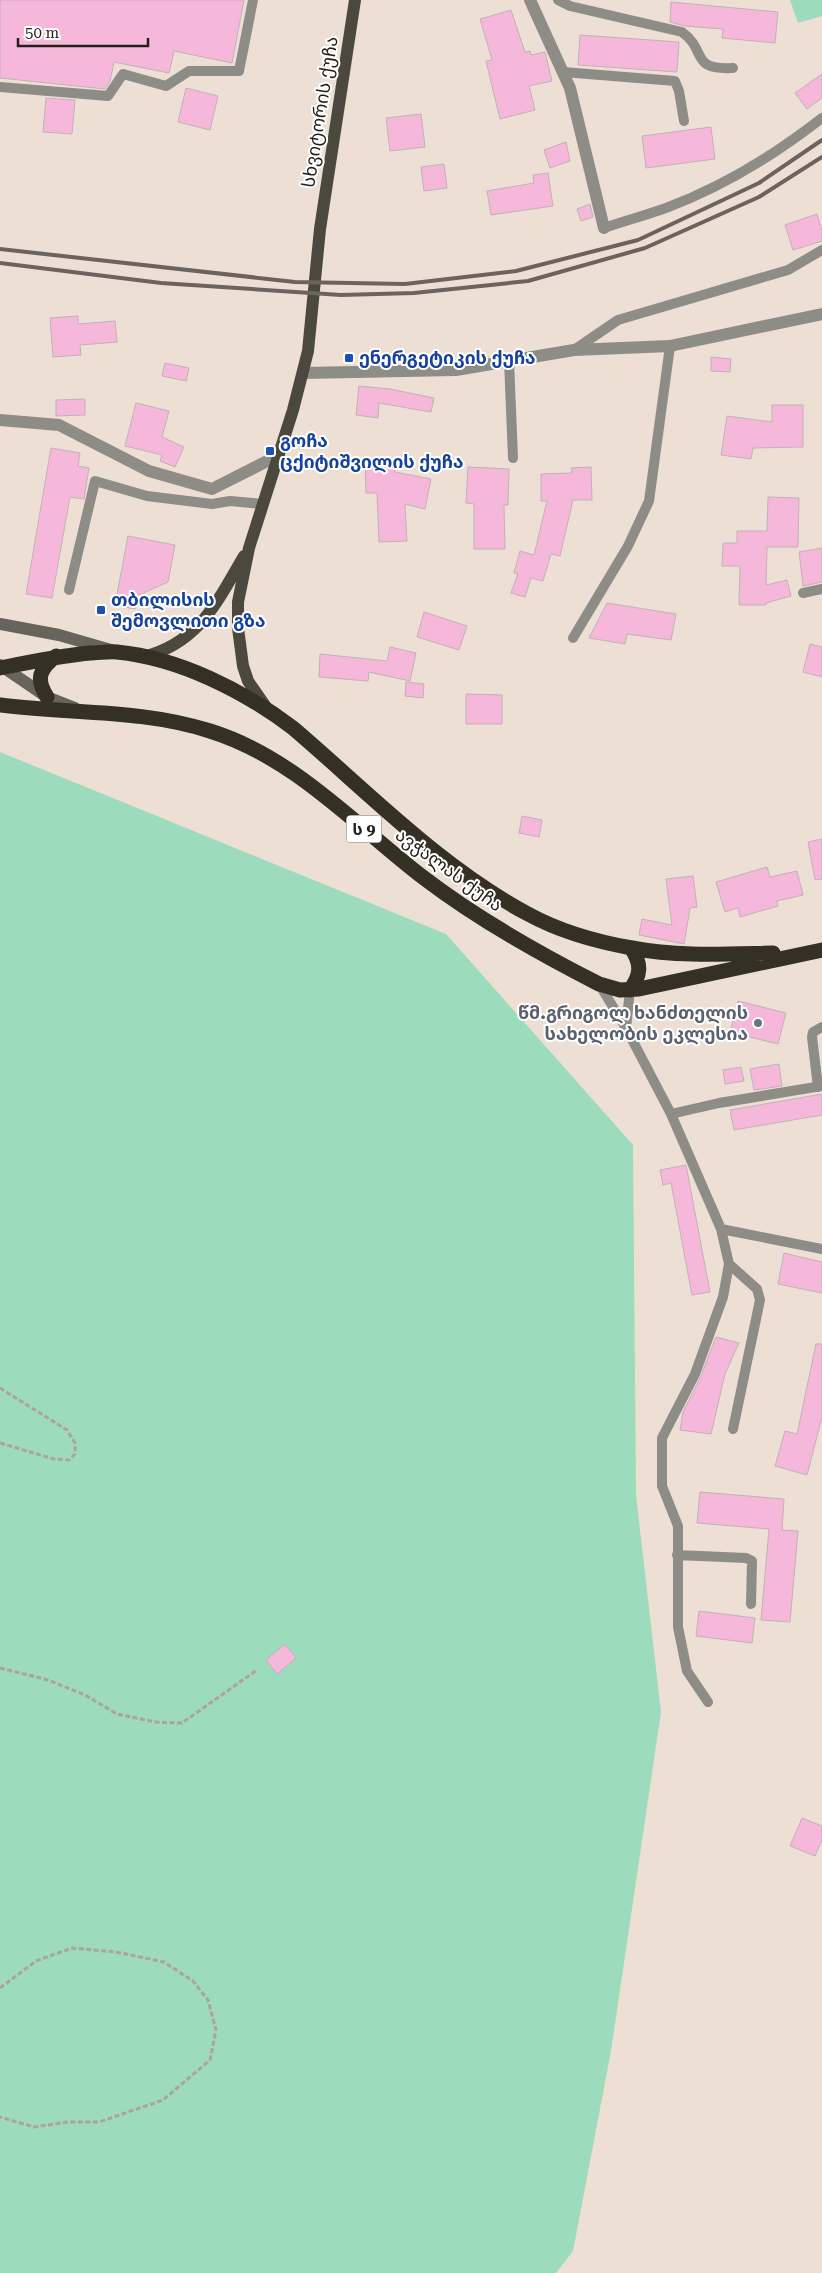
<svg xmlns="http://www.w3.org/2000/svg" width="822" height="2273" font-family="'Roboto Serif','Noto Sans Georgian',serif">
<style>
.green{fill:#9cdbbb}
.building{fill:#f6b8da;stroke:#c1b1b9}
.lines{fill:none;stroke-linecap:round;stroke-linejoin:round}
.path{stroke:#aea39a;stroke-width:3;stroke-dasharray:5 2.5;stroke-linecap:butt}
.lane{stroke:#8e8c86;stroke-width:10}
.street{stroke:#8e8c86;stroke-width:12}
.secondary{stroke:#66645b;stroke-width:12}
.primary{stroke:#4b483d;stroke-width:12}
.highway{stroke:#343024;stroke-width:15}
.rail{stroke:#6c635d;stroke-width:4}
.transit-dot{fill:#1a4fb4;stroke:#fff;stroke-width:2}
.worship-dot{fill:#6b7280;stroke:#fff;stroke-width:2}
.labels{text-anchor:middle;stroke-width:4;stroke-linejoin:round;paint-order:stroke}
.shield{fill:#fff;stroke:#676361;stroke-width:1}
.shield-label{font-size:16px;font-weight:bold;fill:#26201d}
.street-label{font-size:18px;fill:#26201d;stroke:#fff}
.transit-label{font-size:18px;font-weight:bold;fill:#164399;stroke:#fff;text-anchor:start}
.worship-label{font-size:18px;font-weight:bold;fill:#5b616d;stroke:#fff;text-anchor:end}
</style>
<rect width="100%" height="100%" fill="#eddfd4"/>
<path class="green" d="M790,0H822V16L798,23Z
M0,752L446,934L633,1145L636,1495L661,1712L611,2051L573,2251L556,2273H0Z"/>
<path class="building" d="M0,0H244L232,63L174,51L169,73L114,62L110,81L105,89L0,78Z
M671,2L778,12L775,43L722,38L723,29L685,26L670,22Z
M511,10L525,52L530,51L531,55L545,52L552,81L529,86L535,110L500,119L486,61L492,60L480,19Z
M580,35L679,42L677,72L578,65Z
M822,74V98L807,109L795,93Z
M186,88L218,96L210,130L178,122Z
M46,98L75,100L72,134L43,132Z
M421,114L425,147L390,151L386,118Z
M711,127L715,159L646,168L642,136Z
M566,142L570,161L550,168L544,150Z
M444,164L447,188L424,191L421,167Z
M548,173L553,206L491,215L487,191L534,183L533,175Z
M590,204L593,217L581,221L577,209Z
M817,214L822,231V241L793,250L785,225Z
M78,316V324L115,321L117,342L80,345L81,355L53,357L50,318Z
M711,357L731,359L730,372L711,371Z
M165,363L189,368L186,381L162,376Z
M359,386L390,389L434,398L431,412L379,403L378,418L356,415Z
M85,399V415L56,416V400Z
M136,403L169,411L162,437L184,447L175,467L160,461L162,455L125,446Z
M772,405H803V447L753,448L751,459L721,455L727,416L772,422Z
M51,448L80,453L78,466L89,468L84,499L70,497L52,598L26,594Z
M394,460L395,472L431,479L425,509L405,504L407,541L379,542L377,493H366L365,461Z
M468,467L509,469L508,505H504L505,549H474V504L466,503Z
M591,467L592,500H573L560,556L551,554L543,581L531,578L525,597L511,593L518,574L514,573L520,551L534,555L547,501H541V474L572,473L571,468Z
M768,497L799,498L798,547H767L766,585L787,580L791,596L766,603V605H739L740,566H722L723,543H737V531H767Z
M128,536L175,545L168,582L137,596L135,609L115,605Z
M822,548V582L803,586L799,552Z
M607,603L676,614L671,640L627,634L625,644L589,638Z
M424,612L467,626L459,650L417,637Z
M810,644L822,647V677L803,672Z
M390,647L416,653L410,681L369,672L368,681L319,677L320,654L387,661Z
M406,682L424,684L423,698L405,696Z
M466,694L502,695V724H466Z
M522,816L542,820L539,837L519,833Z
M822,839V879L815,880L808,842Z
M767,867L770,877L797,871L803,895L777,901L778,906L740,917L738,908L725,912L716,882Z
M693,876L697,907L690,908L684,944L639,935L642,919L672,925L666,879Z
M738,1001L786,1013L778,1044L730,1032Z
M779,1064L782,1086L754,1090L750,1069Z
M741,1067L744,1081L725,1084L723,1070Z
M822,1094V1115L734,1130L730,1110Z
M686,1165L710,1292L692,1295L671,1183L663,1185L660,1170Z
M784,1253L822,1262V1293L778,1284Z
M716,1337L739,1343L725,1374L711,1434L680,1430L683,1412L701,1376Z
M816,1344H822V1417L807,1475L775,1466L785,1431L797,1434Z
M700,1492L784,1499L782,1530L798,1531L790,1622L761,1620L769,1529L697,1523Z
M699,1611L755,1618L752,1643L696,1636Z
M285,1644L296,1658L277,1674L266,1660Z
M802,1818L822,1826V1840L815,1856L790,1846Z"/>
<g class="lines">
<path class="path" d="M0,1388L67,1430L75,1443V1454L69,1460L54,1459L0,1443
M0,1668L48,1680L85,1695L117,1714L156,1722L182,1723L257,1670
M0,1988L36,1961L72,1948L116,1952L164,1962L193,1981L208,2000L216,2030L210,2060L163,2100L99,2122H68L34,2127L0,2117"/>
<path class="lane" d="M558,0L570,6L682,32C708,51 689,70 733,68
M563,72L675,81L679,91L684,121
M0,87L108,96L123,74L166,86L189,71H239L253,0
M604,228C625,221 646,215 666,208C722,187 776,154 822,118
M574,350L618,320L788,270L822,250
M509,361L513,458
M69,590L95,481L147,496L212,504L230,501L263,504
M803,593L822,589
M573,638L628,546L649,501L670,346
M599,984L626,1028L671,1114L721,1229L729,1264L723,1297L695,1374L662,1438V1486L678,1526V1627L687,1671L708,1702
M626,1028L630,990
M818,1087L812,1037L813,1032L822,1027
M671,1114L719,1103L822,1086
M721,1229L822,1249
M729,1264L757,1289L760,1300L733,1429
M677,1555L746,1558L752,1561L751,1604"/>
<path class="street" d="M530,0L570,88L604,228
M303,373L456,370L574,350L670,346L822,314
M0,420L59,425L149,471L212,489L279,455"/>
<path class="secondary" d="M0,624L59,635L111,650
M0,665L47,697L75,708"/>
<path class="primary" d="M143,657C199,643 217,602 244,556
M266,707L248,681L243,666L238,628V602L249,548L293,410L308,351L320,229L355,0"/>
<path class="highway" d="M0,668C30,662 59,656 90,653C99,653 108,651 117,652C179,658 244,691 293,728C368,792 440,867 528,914C559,931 598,942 632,948C678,957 727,954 773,953
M47,697C35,678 40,669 56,656
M0,705C70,714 142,709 210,731C294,757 356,826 424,878C479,920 538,953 599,984L620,990L639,989L822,950
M630,990C641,975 642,964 631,948"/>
<path class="rail" d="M0,249L295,282L405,284L516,271L638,240L759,183L822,140
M0,263L161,283L341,295L414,293L528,281L645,248L759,197L822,157"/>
</g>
<g class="transit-dot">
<rect x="344" y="353" width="10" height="10" rx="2.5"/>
<rect x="265" y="446" width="10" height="10" rx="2.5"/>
<rect x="96" y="605" width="10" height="10" rx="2.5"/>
</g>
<circle class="worship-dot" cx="758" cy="1023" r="5"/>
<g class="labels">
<rect class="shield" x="346.5" y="815.5" width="35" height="27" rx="4"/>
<g class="shield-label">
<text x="364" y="835">ს 9</text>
</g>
<g class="street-label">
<text transform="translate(320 112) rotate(-81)" y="6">სხვიტორის ქუჩა</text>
<text transform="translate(449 870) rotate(36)" y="6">ავჭალას ქუჩა</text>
</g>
<g class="transit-label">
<text x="359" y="364">ენერგეტიკის ქუჩა</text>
<text x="280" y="447">გოჩა<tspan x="280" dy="21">ცქიტიშვილის ქუჩა</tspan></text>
<text x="111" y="606">თბილისის<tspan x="111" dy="21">შემოვლითი გზა</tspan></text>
</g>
<g class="worship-label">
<text x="748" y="1019">წმ.გრიგოლ ხანძთელის<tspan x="748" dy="21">სახელობის ეკლესია</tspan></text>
</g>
</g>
<path d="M18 38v8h130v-8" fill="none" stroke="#26201d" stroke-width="2.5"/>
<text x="25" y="38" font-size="15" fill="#26201d" stroke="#ffffff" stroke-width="4" paint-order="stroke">50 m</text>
</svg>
